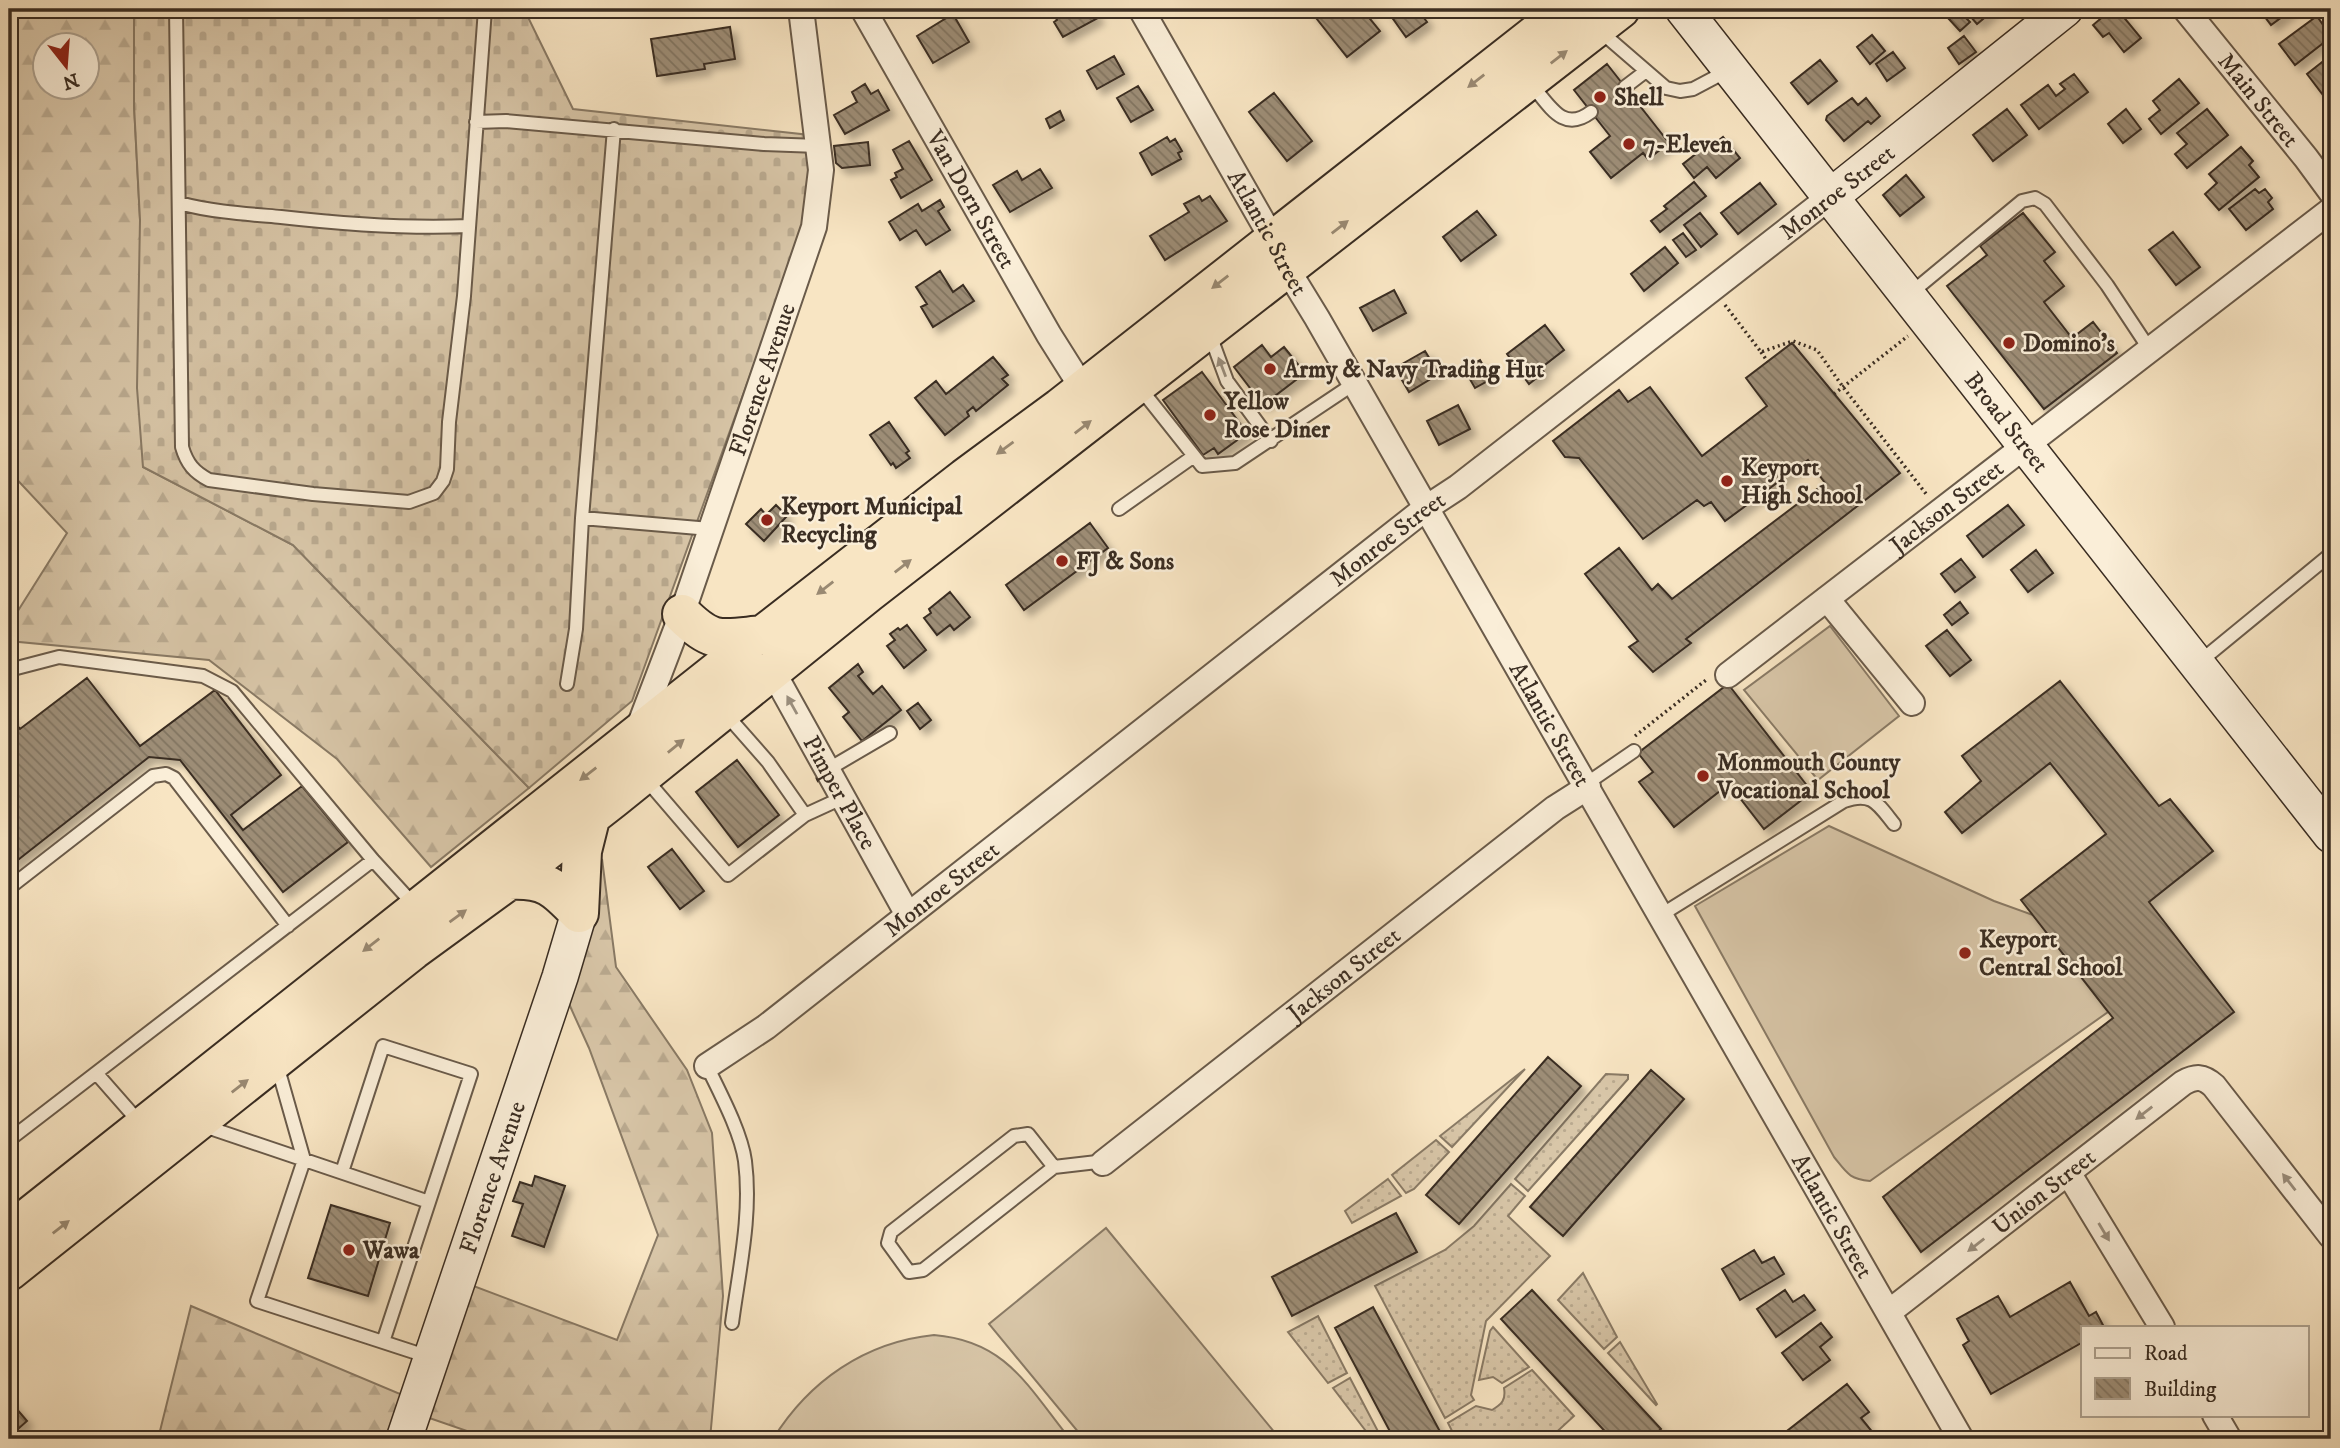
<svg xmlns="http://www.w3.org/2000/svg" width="2340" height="1448" font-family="'IM FELL DW Pica',serif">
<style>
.grass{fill:url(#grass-dots);stroke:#897a65;stroke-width:2}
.forest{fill:url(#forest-firs);stroke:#897a65;stroke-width:2;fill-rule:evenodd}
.cemetery{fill:url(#cemetery-stones);stroke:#897a65;stroke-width:2}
.pitch{fill:#d8c6a8;stroke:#897a65;stroke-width:2}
.building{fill:url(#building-back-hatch);stroke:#3a2d22;stroke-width:2;filter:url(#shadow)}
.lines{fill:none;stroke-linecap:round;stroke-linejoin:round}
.lane-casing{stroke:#6a5b4a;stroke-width:16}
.street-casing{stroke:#6a5b4a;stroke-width:28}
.secondary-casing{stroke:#3a2d22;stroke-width:38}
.highway-casing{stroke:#3a2d22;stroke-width:42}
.path{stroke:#3a2d22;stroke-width:3.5;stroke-dasharray:2 3.5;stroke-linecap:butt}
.lane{stroke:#faeed8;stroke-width:12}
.street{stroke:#faeed8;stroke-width:24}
.secondary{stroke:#faeed8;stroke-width:35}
.highway{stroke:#f8e5c3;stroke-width:38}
.oneway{fill:#998972}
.oneway2{fill:#9a8e7d}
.poi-dot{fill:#8f2418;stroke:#faeed8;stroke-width:2.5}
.labels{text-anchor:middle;stroke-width:5;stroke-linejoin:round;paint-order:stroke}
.poi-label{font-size:24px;font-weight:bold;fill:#3a2d22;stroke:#faeed8;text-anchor:start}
.street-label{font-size:24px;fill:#3a2d22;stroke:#faeed8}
</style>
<defs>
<pattern id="grass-dots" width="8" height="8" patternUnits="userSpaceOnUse" patternTransform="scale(1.75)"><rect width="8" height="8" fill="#d8c6a8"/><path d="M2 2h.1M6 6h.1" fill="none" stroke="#baaa90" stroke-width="1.8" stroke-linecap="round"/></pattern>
<pattern id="forest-firs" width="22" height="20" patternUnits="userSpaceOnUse" patternTransform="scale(1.75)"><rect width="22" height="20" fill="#d8c6a8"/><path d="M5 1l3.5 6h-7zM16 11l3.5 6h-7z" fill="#baaa90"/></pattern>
<pattern id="cemetery-stones" width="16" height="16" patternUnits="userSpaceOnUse" patternTransform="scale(1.75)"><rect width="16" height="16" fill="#d8c6a8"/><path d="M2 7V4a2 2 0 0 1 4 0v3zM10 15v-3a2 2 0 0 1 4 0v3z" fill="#baaa90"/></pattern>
<pattern id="building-back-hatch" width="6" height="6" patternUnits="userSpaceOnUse" patternTransform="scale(1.75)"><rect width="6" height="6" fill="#9d8d76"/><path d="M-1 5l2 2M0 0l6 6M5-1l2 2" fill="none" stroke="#817460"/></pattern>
<filter id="shadow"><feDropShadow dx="6" dy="6" stdDeviation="3.5" flood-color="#0004"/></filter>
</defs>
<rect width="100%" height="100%" fill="#f8e5c3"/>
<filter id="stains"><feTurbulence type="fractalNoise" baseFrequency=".00286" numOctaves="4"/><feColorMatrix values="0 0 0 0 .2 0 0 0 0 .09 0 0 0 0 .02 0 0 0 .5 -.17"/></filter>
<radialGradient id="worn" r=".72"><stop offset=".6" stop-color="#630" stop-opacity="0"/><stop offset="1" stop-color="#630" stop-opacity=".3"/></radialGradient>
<path class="grass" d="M1525,1069L1452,1147L1440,1136Z
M1606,1074L1628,1075V1079L1528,1191L1515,1179Z
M1436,1140L1449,1152L1414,1189L1406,1193L1392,1175Z
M1388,1179L1401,1196L1352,1223L1345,1211Z
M1511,1184L1525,1196L1508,1216L1550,1256L1486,1321L1471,1395L1474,1400L1445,1418L1375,1286L1445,1250L1474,1226Z
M1583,1273L1617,1337L1604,1349L1558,1300Z
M1318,1316L1347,1373L1328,1383L1288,1332Z
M1493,1327L1529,1367L1502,1383L1493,1377L1479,1380L1490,1331Z
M1620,1342L1657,1404L1656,1405L1608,1353Z
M1532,1370L1574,1416L1549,1439H1456L1448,1423L1476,1406L1492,1410C1502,1404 1506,1400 1504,1388Z
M1350,1378L1382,1439H1372L1333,1388Z"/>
<path class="forest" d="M9,9H134V105L140,220L143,467L293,545L529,788L431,867L337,759L209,660L9,641V625L67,533L9,471ZM46,46H88V88H46Z
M602,859L616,967L687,1070L712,1133L723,1296L710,1439H490L415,1413L406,1439H158L191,1306L407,1397L463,1282L617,1340L658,1235L589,1048L569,1004Z"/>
<path class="cemetery" d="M134,9H524L573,109L819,136L822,177L632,701L529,788L293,545L143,467L137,388L140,220L134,105Z"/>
<path class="pitch" d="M1830,626L1899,716L1818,780L1744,690Z
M1829,826L1994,901L2033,915L2108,1012L1870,1181C1849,1179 1847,1173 1834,1157L1695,906Z
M1106,1228L1280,1439H1084L989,1324Z
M934,1335C1007,1341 1028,1387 1070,1439H773C809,1381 865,1342 934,1335Z"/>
<path class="building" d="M1061,9H1092L1098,18L1063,37L1054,22L1057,20L1054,15L1062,10Z
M1309,9H1362L1380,31L1347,57Z
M1386,9H1417L1427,22L1406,37Z
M1964,9H1995L1977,24Z
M2112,9H2117L2141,38L2124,52L2109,33L2103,37L2093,25Z
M2259,9H2293L2271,25Z
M1958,10L1970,22L1960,31L1948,18Z
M953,14L969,42L933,63L917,36Z
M2317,16L2331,37L2295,65L2279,44Z
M730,27L735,59L704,64L705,69L657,76L651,39Z
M1872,35L1885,51L1870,64L1857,47Z
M1964,36L1976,52L1959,64L1948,48Z
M1893,52L1905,68L1887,81L1876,64Z
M2331,55V89L2323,95L2307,74Z
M1114,56L1124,74L1097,89L1087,71Z
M1820,60L1837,81L1808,104L1791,83Z
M1607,64L1669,143L1648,159L1643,153L1611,178L1590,152L1610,136L1574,90Z
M2074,74L2088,92L2039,129L2021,105L2048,85L2056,96L2065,89L2060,84Z
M2179,79L2199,103L2161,134L2149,119L2160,110L2153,101Z
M865,84L871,94L878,90L889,110L845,134L834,115L857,102L852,92Z
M1138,86L1153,110L1131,122L1117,98Z
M1274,93L1312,141L1287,161L1249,112Z
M1852,98L1858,105L1866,98L1880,116L1871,124L1868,121L1844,141L1826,120L1827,116Z
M2007,109L2027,135L1993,161L1973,135Z
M2126,109L2141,129L2123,143L2108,124Z
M2207,109L2228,135L2187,168L2175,154L2187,144L2177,133Z
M1060,111L1064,120L1050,128L1046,119Z
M1167,137L1170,142L1175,139L1182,151L1178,153L1181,159L1152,175L1140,153Z
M1723,137L1740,158L1716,178L1707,167L1694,178L1683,164L1706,146L1708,149Z
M909,141L932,180L901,198L891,180L897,177L895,173L903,169L893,150Z
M868,142L870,165L842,168L836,163L834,146Z
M2241,147L2253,161L2249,165L2259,177L2219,210L2205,194L2217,183L2209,174Z
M1040,169L1052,188L1010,212L993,185L1017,171L1022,180Z
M1906,175L1924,197L1900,216L1883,195Z
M1694,182L1706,196L1660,232L1651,221L1667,209L1664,206Z
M1760,183L1776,204L1738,234L1721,213Z
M2255,189L2259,193L2265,189L2272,198L2268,202L2273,209L2246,230L2229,209Z
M1199,196L1202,201L1210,196L1227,221L1165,260L1150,236L1189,212L1184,204Z
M940,200L944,207L938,211L950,230L926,245L916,230L900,240L889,222L918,204L922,211Z
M1477,211L1496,235L1461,261L1443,237Z
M1700,213L1717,234L1701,247L1684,225Z
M2023,213L2055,252L2044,261L2064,286L2044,302L2072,338L2093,322L2117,353L2044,409L1947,286L1987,255L1980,246Z
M2173,232L2200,267L2176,285L2149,250Z
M1683,233L1696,250L1686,257L1673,240Z
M1665,247L1678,263L1644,291L1631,274Z
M940,271L953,292L963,285L974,301L933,327L921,307L927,304L916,287Z
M1394,290L1406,313L1373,331L1360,308Z
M1545,325L1564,350L1541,368L1544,372L1529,384L1507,354Z
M1792,343L1900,473L1686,639L1691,643L1653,672L1629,647L1638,641L1585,574L1619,548L1652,590L1658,584L1672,599L1825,483L1808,460L1725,521L1711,502L1704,506L1697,500L1643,539L1579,458L1565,457L1553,441L1619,390L1628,402L1650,387L1702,456L1767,406L1746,378Z
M1262,345L1271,357L1284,347L1305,373L1263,405L1234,367Z
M1425,351L1439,374L1409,392L1395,368Z
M993,357L1008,375L1002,379L1008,385L976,411L973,407L967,412L969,416L945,435L915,398L936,381L946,394Z
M1480,360L1491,379L1475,388L1464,369Z
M1202,372L1247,433L1218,454L1214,448L1203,455L1163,400Z
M1458,405L1470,429L1439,445L1427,421Z
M889,422L909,451L906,453L910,458L896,468L893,463L891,465L870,435Z
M776,505L787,516L764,541L746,524L761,509L766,515Z
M2008,505L2024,525L1983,557L1967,536Z
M1090,523L1108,548L1024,610L1006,585Z
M2036,550L2053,573L2028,592L2011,570Z
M1961,559L1975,577L1955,592L1941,574Z
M950,592L970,617L954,630L950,625L937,635L924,618L931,613L929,609Z
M1960,602L1968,613L1952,625L1944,615Z
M907,625L926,650L904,668L887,646L895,640L890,634L898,628L900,630Z
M1947,630L1971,660L1950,676L1926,646Z
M858,664L863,672L858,676L873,694L882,686L901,710L862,741L843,717L849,712L829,688Z
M87,678L140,746L215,690L281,775L231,815L243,830L302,786L348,842L283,892L180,760L149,757L9,867V716L20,729Z
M2060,681L2159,806L2170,799L2213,851L2149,902L2234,1012L1921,1252L1883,1197L2113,1018L2021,900L2106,834L2050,763L1962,833L1945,812L1981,781L1962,756Z
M1728,684L1812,792L1764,829L1729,784L1674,827L1639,782L1653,772L1638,753Z
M918,703L931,720L920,729L907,711Z
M737,760L779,815L738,847L696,792Z
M672,849L704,891L680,909L648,867Z
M1548,1057L1581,1086L1459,1224L1426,1195Z
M1651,1070L1684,1099L1563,1236L1530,1207Z
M535,1176L565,1186L544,1247L512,1236L523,1204L513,1201L520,1182L532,1186Z
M331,1205L390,1223L368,1296L308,1278Z
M1396,1213L1417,1252L1292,1316L1272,1277Z
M1754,1250L1762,1263L1774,1257L1784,1274L1740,1300L1722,1269Z
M2070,1282L2089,1316L2096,1312L2104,1327H2083V1342L1991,1394L1963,1345L1969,1341L1957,1319L1998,1296L2010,1317Z
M1532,1290L1661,1429L1650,1439H1612L1501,1319Z
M1785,1290L1793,1302L1804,1295L1815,1310L1776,1337L1757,1309Z
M1373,1307L1444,1439H1394L1335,1328Z
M1821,1323L1832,1337L1820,1347L1830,1360L1803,1380L1782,1353Z
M1847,1384L1869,1412L1861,1418L1878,1439H1794L1787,1431Z
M9,1400L27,1421L9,1437Z"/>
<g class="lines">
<defs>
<path id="lane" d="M176,9L182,447C187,464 194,472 209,480L313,494L409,502L434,493L443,481L447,469L449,422L464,296L485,9
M1600,31L1666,88L1680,91L1693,89L1727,71
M1530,83C1549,104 1562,134 1591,112
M1625,87L1646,71
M476,122L506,121L764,144L818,146
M179,203C212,212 247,214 281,217C343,224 406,229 469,226
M1911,293L2022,201L2035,198L2045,204L2107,285L2150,350
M1209,332L1227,381L1271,441
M1140,388L1202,466L1235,463L1355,383
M1119,509L1194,456
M582,518L710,529
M2197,664L2331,554
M9,670L59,657L203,676L232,691L373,860L415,906
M567,684L576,629L582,518L614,129
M827,770L890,733
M644,777L728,875L805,815L768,762L724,712
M1586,784L1634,751
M805,815L842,798
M9,888L153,776L166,774L174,778L288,926
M1661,915L1844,801C1872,791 1878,804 1894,824
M277,1065L304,1160L257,1301L383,1342L471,1074L383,1046L342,1172
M707,1066C720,1093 741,1132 745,1161C752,1215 739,1270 732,1323
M97,1074L140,1123
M201,1125L429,1202
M9,1140L373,860
M1054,1167L1028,1134L1014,1136L891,1232L888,1243L909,1272L923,1270L1054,1167L1097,1162L1103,1163
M383,1342L429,1357"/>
<g id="street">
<path id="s1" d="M863,9L1049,335L1083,389"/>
<path id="s2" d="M1141,9L1273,240L1287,269L1317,318L1961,1439"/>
<path id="s3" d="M2185,9L2306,158L2331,192"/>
<path d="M1827,599L1912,703"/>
<path id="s4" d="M772,670L908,915"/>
<path id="s5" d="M1728,675L2331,210"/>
<path id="s6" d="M637,732L682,614L814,227L821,170L801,9"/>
<path id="s7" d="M707,1066L766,1027L1426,508L1458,487L1830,197"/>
<path id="s8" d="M1103,1163L1555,808L1588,787"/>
<path d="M2069,1174L2162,1327"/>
<path id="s9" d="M1889,1312L2183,1083C2196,1076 2203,1076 2214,1086L2331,1236"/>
<path d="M2215,1415L2229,1439"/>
</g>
<g id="secondary">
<path id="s10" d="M1683,9L2331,835"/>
<path d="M1830,197L2065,9"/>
<path id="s11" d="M404,1439L560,977L579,913"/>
</g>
<path id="highway" d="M682,614C713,645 721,639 763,635
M509,880C546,878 555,888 579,913
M579,913L582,851L591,815
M9,1233L763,635L965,478L1060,408L1568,9
M9,1271L413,950L509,880L614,798L868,593L1620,9"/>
</defs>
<use href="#lane" class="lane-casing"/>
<use href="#street" class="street-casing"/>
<use href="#secondary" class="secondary-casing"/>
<use href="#highway" class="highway-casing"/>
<path class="path" d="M1725,305L1761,352L1793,341L1817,350L1843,387L1927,495
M1761,352L1768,362
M1834,394L1908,336
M1635,736L1706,680"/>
<use href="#lane" class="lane"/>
<use href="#street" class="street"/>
<use href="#secondary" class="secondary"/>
<use href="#highway" class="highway"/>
</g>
<defs><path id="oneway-solid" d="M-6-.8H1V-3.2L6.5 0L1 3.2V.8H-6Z" transform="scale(1.75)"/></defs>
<g class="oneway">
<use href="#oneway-solid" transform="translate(1559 57) rotate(-38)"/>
<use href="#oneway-solid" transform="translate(1476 81) rotate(142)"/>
<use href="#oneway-solid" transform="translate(1340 227) rotate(-38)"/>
<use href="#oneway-solid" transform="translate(1220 282) rotate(142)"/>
<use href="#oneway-solid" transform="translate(1083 427) rotate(-38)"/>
<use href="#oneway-solid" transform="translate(1005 448) rotate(144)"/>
<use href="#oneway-solid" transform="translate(903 566) rotate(-38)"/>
<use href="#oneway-solid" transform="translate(825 588) rotate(142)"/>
<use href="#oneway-solid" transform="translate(676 746) rotate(-39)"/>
<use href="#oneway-solid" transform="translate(588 774) rotate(142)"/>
<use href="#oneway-solid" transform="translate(458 916) rotate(-36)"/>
<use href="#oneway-solid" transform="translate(371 945) rotate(142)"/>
<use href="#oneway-solid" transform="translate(240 1086) rotate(-38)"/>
<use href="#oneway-solid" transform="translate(61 1227) rotate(-38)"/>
</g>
<g class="oneway2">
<use href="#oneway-solid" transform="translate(1222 367) rotate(-111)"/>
<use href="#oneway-solid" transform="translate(792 705) rotate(-119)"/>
<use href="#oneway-solid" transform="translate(2144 1113) rotate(142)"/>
<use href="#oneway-solid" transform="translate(2289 1182) rotate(-128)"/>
<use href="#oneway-solid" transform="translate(2104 1232) rotate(59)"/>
<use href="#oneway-solid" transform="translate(1976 1245) rotate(142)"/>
</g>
<g class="poi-dot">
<circle cx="1600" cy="97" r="7"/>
<circle cx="1629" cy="144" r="7"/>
<circle cx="2009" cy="343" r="7"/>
<circle cx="1270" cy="369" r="7"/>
<circle cx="1210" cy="415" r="7"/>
<circle cx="1727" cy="481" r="7"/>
<circle cx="767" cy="520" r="7"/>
<circle cx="1062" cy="561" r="7"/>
<circle cx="1703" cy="776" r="7"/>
<circle cx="1965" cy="953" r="7"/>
<circle cx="349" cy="1250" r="7"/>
</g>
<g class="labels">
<g class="poi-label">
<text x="1614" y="105">Shell</text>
<text x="1643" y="152">7-Eleven</text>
<text x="2023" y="351">Domino's</text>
<text x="1284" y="377">Army &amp; Navy Trading Hut</text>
<text x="1224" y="409">Yellow<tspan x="1224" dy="28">Rose Diner</tspan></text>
<text x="1741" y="475">Keyport<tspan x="1741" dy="28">High School</tspan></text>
<text x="781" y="514">Keyport Municipal<tspan x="781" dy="28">Recycling</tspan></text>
<text x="1076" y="569">FJ &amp; Sons</text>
<text x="1717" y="770">Monmouth County<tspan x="1717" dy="28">Vocational School</tspan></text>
<text x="1979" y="947">Keyport<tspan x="1979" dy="28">Central School</tspan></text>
<text x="363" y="1258">Wawa</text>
</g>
<g class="street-label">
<text dy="8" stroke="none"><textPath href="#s3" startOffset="117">Main Street</textPath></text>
<text transform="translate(1837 192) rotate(-38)" y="8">Monroe Street</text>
<text dy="8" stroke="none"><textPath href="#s1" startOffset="219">Van Dorn Street</textPath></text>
<text dy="8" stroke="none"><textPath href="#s2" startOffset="257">Atlantic Street</textPath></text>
<text dy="8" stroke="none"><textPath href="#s6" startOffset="374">Florence Avenue</textPath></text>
<text dy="8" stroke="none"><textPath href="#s10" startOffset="525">Broad Street</textPath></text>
<text dy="8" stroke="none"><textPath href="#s5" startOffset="276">Jackson Street</textPath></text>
<text dy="8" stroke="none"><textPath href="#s7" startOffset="861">Monroe Street</textPath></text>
<text dy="8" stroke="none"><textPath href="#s2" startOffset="824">Atlantic Street</textPath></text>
<text dy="8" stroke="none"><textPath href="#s4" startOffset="140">Pimper Place</textPath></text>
<text dy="8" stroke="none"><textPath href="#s7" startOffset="294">Monroe Street</textPath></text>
<text dy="8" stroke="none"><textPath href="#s8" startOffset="306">Jackson Street</textPath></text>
<text dy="8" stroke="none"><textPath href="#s11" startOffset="276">Florence Avenue</textPath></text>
<text dy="8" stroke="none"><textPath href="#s9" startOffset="196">Union Street</textPath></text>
<text dy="8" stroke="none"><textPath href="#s2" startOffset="1391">Atlantic Street</textPath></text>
</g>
</g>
<rect width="2340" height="1448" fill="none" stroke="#f8e5c3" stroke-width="35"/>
<rect x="10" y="10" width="2319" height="1427" fill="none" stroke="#3a2d22" stroke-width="3.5"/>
<rect x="18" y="18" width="2305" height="1413" fill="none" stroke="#3a2d22" stroke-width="2"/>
<rect x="2081" y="1326" width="228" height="91" fill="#faeed8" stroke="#ada18f" stroke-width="2"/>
<rect x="2095" y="1348" width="35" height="10" fill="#faeed8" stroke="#ada18f" stroke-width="2"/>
<text x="2144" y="1360" font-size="21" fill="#3a2d22">Road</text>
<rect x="2095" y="1378" width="35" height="21" fill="url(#building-back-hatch)" stroke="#ada18f" stroke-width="2"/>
<text x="2144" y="1396" font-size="21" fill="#3a2d22">Building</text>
<g transform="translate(66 66) rotate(163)"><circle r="33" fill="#faeed8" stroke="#ada18f" stroke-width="2"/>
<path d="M0-5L12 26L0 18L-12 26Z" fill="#8f2418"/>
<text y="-10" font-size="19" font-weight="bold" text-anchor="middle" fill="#3a2d22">N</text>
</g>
<rect width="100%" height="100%" filter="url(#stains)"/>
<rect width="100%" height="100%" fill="url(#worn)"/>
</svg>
